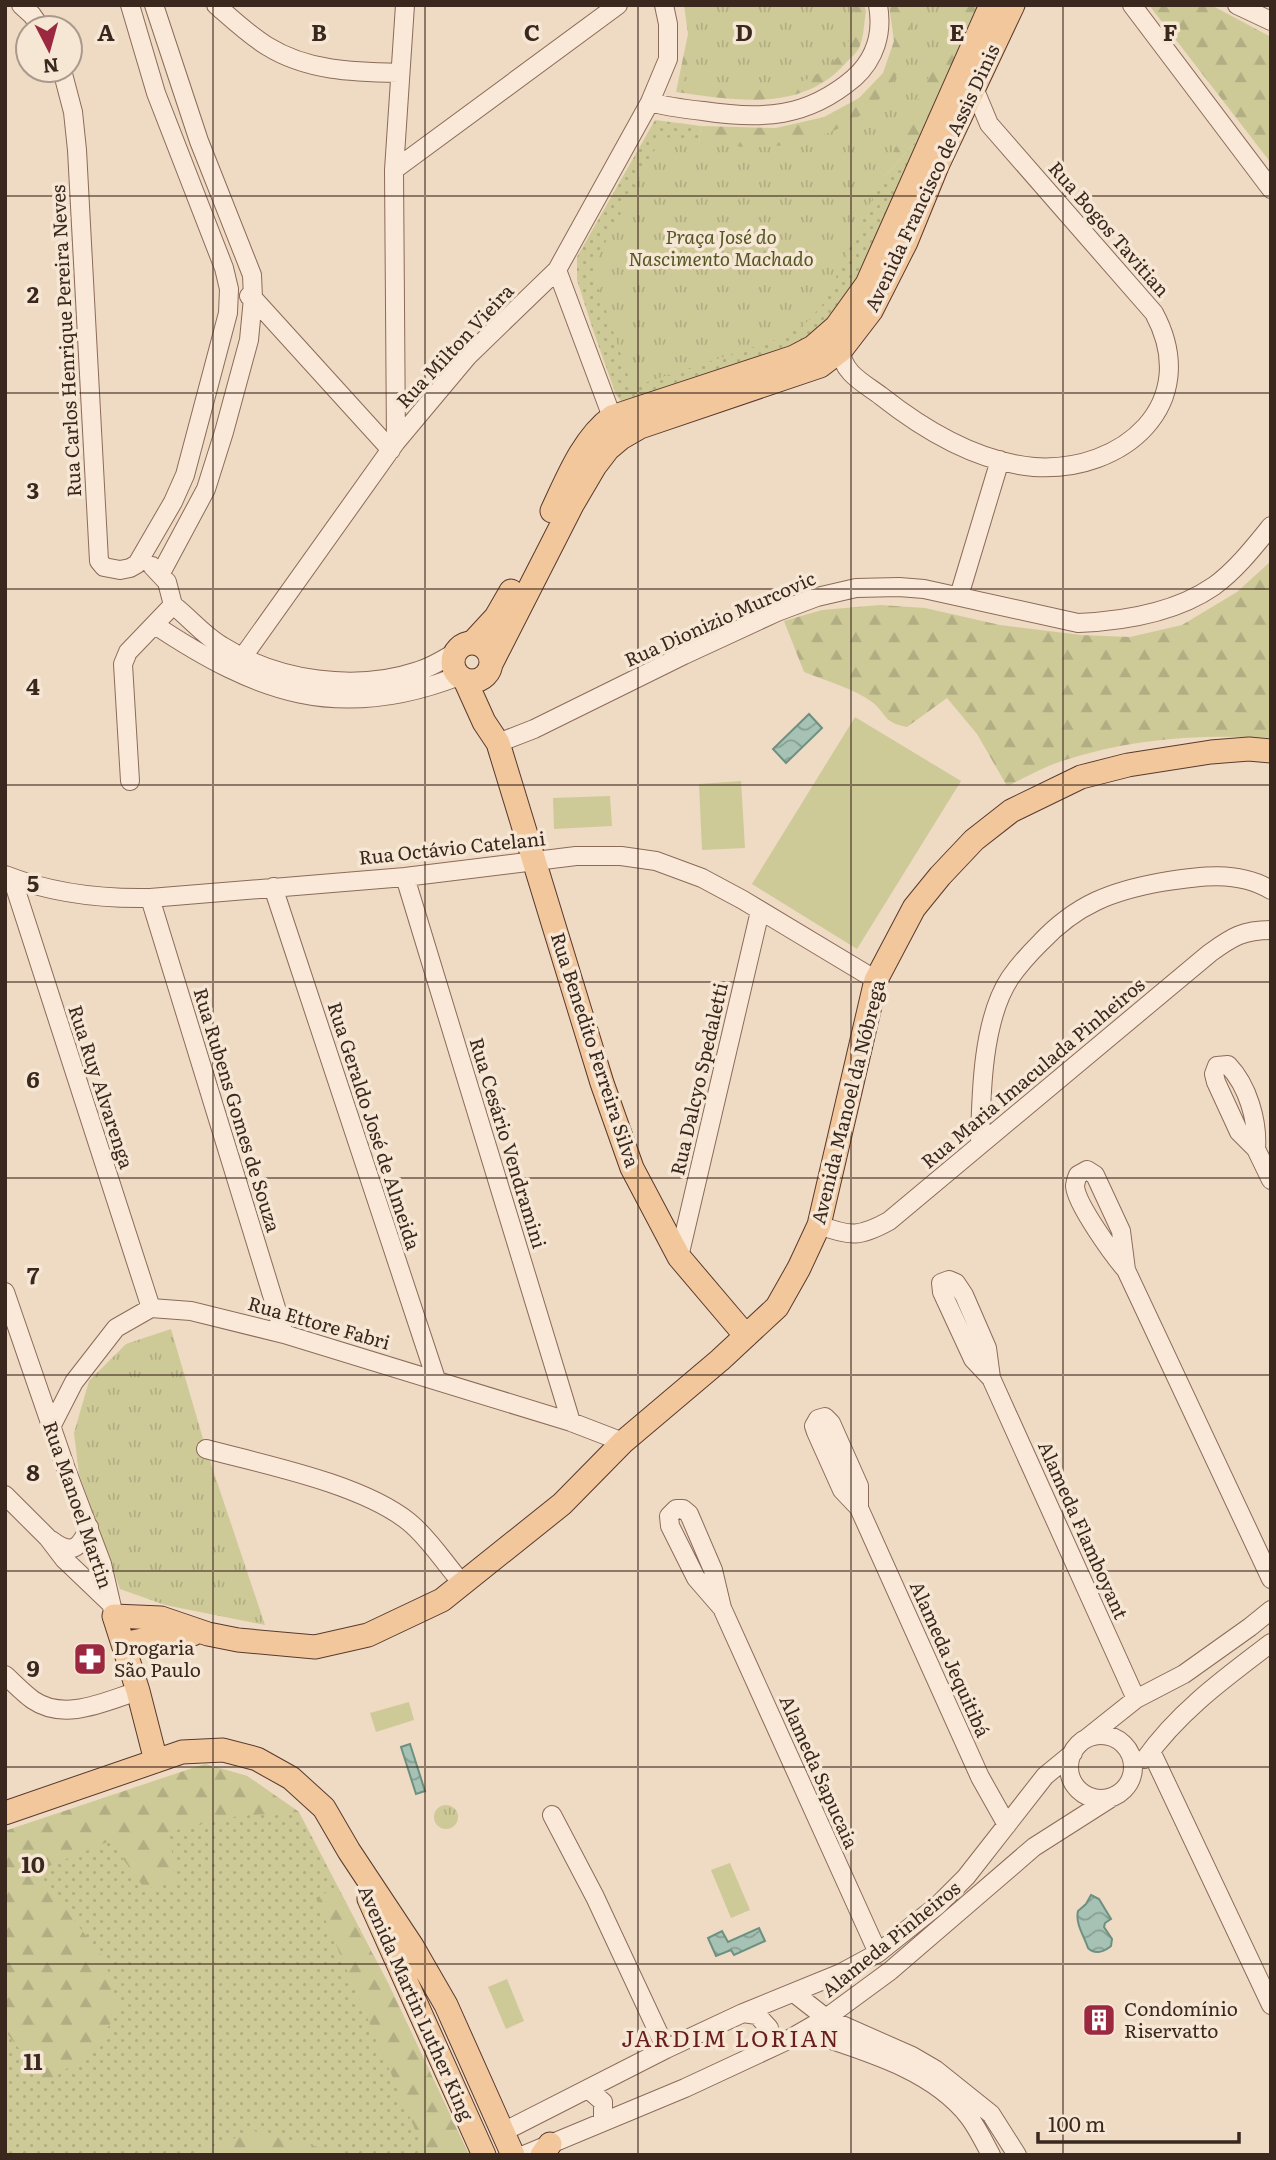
<svg xmlns="http://www.w3.org/2000/svg" width="1276" height="2160" font-family="Literata,serif">
<style>
.grass{fill:url(#grass-dots)}
.forest{fill:url(#forest-firs)}
.park{fill:url(#park-tufts)}
.pitch{fill:#ceca98}
.water{fill:url(#water-waves);stroke:#6d9181;stroke-width:2}
.lines{fill:none;stroke-linecap:round;stroke-linejoin:round}
.minor-casing{stroke:#8b6b5a;stroke-width:20}
.major-casing{stroke:#583a2e;stroke-width:25}
.minor{stroke:#fae9d8;stroke-width:18}
.major{stroke:#f3c79c;stroke-width:23}
.grid{fill:none;stroke:#3a271e;stroke-width:2;stroke-opacity:0.55}
.labels{text-anchor:middle;stroke-width:7;stroke-linejoin:round;paint-order:stroke}
.street-label{font-size:19px;fill:#3a271e;stroke:#f6e6d4}
.park-label{font-size:19px;font-style:italic;fill:#545724;stroke:#f6e6d4}
.poi-label{font-size:19px;fill:#3a271e;stroke:#f6e6d4;text-anchor:start}
.quarter-label{font-size:23px;letter-spacing:2px;fill:#681e1d;stroke:#f6e6d4}
.grid-label{font-size:23px;text-anchor:middle;font-weight:bold;fill:#3a271e;stroke:#f6e6d4;stroke-width:7;stroke-linejoin:round;paint-order:stroke}
</style>
<defs>
<pattern id="grass-dots" width="8" height="8" patternUnits="userSpaceOnUse" patternTransform="scale(1.75)"><rect width="8" height="8" fill="#ceca98"/><path d="M2 2h.1M6 6h.1" fill="none" stroke="#b2ae83" stroke-width="1.8" stroke-linecap="round"/></pattern>
<pattern id="forest-firs" width="22" height="20" patternUnits="userSpaceOnUse" patternTransform="scale(1.75)"><rect width="22" height="20" fill="#ceca98"/><path d="M5 1l3.5 6h-7zM16 11l3.5 6h-7z" fill="#b2ae83"/></pattern>
<pattern id="park-tufts" width="24" height="20" patternUnits="userSpaceOnUse" patternTransform="scale(1.75)"><rect width="24" height="20" fill="#ceca98"/><path d="M3 7l-1-3M5 7V3M7 7l1-3M15 17l-1-3M17 17v-4M19 17l1-3" fill="none" stroke="#b2ae83"/></pattern>
<pattern id="water-waves" width="16" height="10" patternUnits="userSpaceOnUse" patternTransform="scale(1.75)"><rect width="16" height="10" fill="#a6c2b5"/><path d="M0 5q4-4 8 0t8 0" fill="none" stroke="#889e93"/></pattern>
</defs>
<rect width="100%" height="100%" fill="#efdac4"/>
<path class="grass" d="M655,120L701,126L699,145L844,207L890,171L931,124L865,274L809,343L627,408L616,395L593,330L577,280V257Z
M205,1764L247,1776L299,1812L388,1983L469,2155H5V1831Z"/>
<path class="forest" d="M684,5H864L866,11C864,22 864,38 859,48C856,54 849,59 845,64C800,113 735,100 676,92L688,34Z
M889,5H980L931,124L890,171L844,207L699,144L701,126L776,128L824,117L859,98L883,73L894,41Z
M1149,5H1211L1271,37V163Z
M1271,561V738C1200,734 1130,738 1062,761C1043,767 1025,778 1007,786L977,734L947,698L907,727C882,722 888,715 872,702C853,688 826,681 804,672L784,621L822,610L880,605L925,608L1000,625L1081,635L1130,637L1182,625L1237,592Z
M205,1764L247,1776L299,1812L238,1816L168,1832L178,1882L145,1889L110,1841L37,1871L105,1961L119,2009L94,2051L46,2082L5,2031V1831Z
M337,1887L388,1983L469,2155H426L316,1898Z
M254,2131L350,2155H200L203,2150Z"/>
<path class="park" d="M690,5H853C863,51 814,85 773,89C746,92 719,88 692,84L684,81L693,35Z
M910,5H962L824,303L805,324L775,340L632,387L593,272L596,260L660,140L665,137C696,141 729,148 760,147C842,144 919,95 910,5Z
M171,1329L206,1449L265,1625L165,1605L120,1589L79,1474L74,1433L89,1381L126,1344Z
M434 1817a12 12 0 1 1 24 0a12 12 0 1 1-24 0Z"/>
<path class="pitch" d="M855,717L961,781L857,949L752,884Z
M741,781L745,848L702,850L699,784Z
M610,796L612,826L554,829L553,798Z
M409,1702L414,1720L376,1732L370,1713Z
M730,1863L750,1910L731,1918L711,1870Z
M507,1979L524,2021L506,2029L488,1987Z"/>
<path class="water" d="M809,714L822,728L786,763L773,749Z
M410,1744L425,1791L416,1794L401,1747Z
M1091,1895L1099,1899L1111,1919L1105,1923L1104,1927L1112,1939L1111,1946C1104,1952 1095,1955 1088,1948C1084,1936 1075,1923 1078,1911L1086,1904Z
M759,1928L765,1941L734,1955L731,1950L716,1956L708,1938L722,1931L728,1942Z"/>
<g class="lines">
<defs>
<path id="minor" d="M21,5L32,15L41,28
M154,5L199,141L252,275L253,298L249,340L224,432L206,489L161,573
M216,5C232,19 249,35 267,46C307,71 353,72 399,73
M1132,5L1271,189
M1237,5L1271,21
M62,70L73,112L77,150L99,561L104,567L120,570L130,568L137,564L173,502L185,475L228,313L229,289L224,268L156,93L130,5
M650,102C667,107 685,109 703,111C762,120 807,118 854,78C875,59 883,33 878,5
M394,170L618,5
M557,270L612,417
M249,296L253,298L391,450
M841,350C842,373 864,383 881,396C924,430 978,462 1034,467C1123,473 1203,404 1154,313L989,124L974,88
M396,442L394,170L405,5
M959,596L1000,460
M173,605C190,618 203,635 222,646C278,681 355,692 418,671C432,667 444,659 456,652
M155,625C257,693 339,723 459,676
M242,658L396,442L468,356L557,270L650,102L668,59V24L664,5
M498,743L534,729L684,655L777,612L817,597L856,588L899,587L924,589L1078,623C1125,621 1175,613 1214,586C1236,570 1254,547 1271,526
M130,781L123,664L128,652L173,605L167,582L152,566
M5,875C51,893 102,899 150,898L405,877L576,856H621L656,861L702,878L743,900L876,980
M405,877L571,1422
M12,878L151,1308
M273,887L436,1379
M150,898L284,1334
M980,1144C981,1096 982,1020 1010,978C1019,965 1030,953 1041,942C1077,904 1112,891 1162,882C1199,876 1238,870 1271,890
M1256,1149C1258,1121 1248,1086 1228,1065L1217,1066L1214,1074L1216,1082L1239,1132L1256,1149L1271,1180
M819,1225C851,1237 860,1237 889,1221L1210,953C1232,937 1243,930 1271,930
M679,1257L760,911
M1126,1270L1121,1231L1095,1175L1087,1170L1078,1175C1077,1176 1075,1185 1075,1186C1076,1204 1114,1256 1126,1270L1271,1579
M5,1292L66,1469L102,1564L114,1616
M991,1378L973,1359L942,1292L941,1283L949,1280L956,1283L964,1295L987,1348L991,1378L1136,1699
M51,1427L74,1382L116,1328L151,1308L191,1311L284,1334L571,1422L623,1442
M206,1449C266,1465 362,1484 409,1522C429,1538 445,1564 462,1583
M5,1495L48,1538L64,1559L110,1603
M859,1508V1486L831,1423L825,1417L818,1419L814,1426L816,1432L842,1490L859,1508L980,1777L1007,1825
M51,1540C72,1556 80,1548 89,1527
M722,1608L696,1578L670,1526L669,1516L676,1509H683L689,1514L713,1570L722,1608L878,1953
M5,1675C14,1683 23,1693 33,1700C65,1722 106,1701 138,1691
M1069 1767a32 32 0 1 1 64 0a32 32 0 1 1-64 0Z
M1087,1738L1136,1699L1184,1674L1250,1627L1271,1610
M1151,1751L1271,2005
M1145,1759C1179,1711 1225,1678 1271,1643
M552,1815L595,1897L666,2049
M794,1993L826,2018L912,2056L936,2070L991,2114L1017,2155
M743,2013L757,2015L769,2028L768,2036L755,2055
M804,2031C860,2050 931,2068 969,2117C978,2129 984,2142 991,2155
M588,2089L603,2102V2122
M503,2132L666,2049L743,2013L841,1973L878,1953L938,1905L966,1877L1045,1776L1073,1753
M524,2155L685,2088L786,2041L826,2018L890,1971L1034,1847L1114,1796"/>
<path id="major" d="M552,511C567,479 583,438 612,417L794,357L813,347L836,327L867,284L991,5
M453 662a19 19 0 1 1 38 0a19 19 0 1 1-38 0Z
M472,643L496,617L511,591
M492,662L572,505L595,466L608,449L621,438L640,427L820,366L841,350L871,311L906,242L937,166L1013,5
M465,680L484,722L498,743L602,1083L632,1168L679,1257L746,1336
M123,1644L162,1636L193,1634
M156,1761L138,1691L114,1616L161,1618L208,1634L238,1640L315,1647L368,1635L442,1600L562,1504L623,1442L720,1360L777,1307L799,1268L819,1225L876,980L914,908L940,876L974,840L1011,811L1081,777L1128,765L1211,752L1249,749L1271,751
M5,1813L182,1752L223,1750L257,1759L291,1778L324,1808L349,1851L412,1946L446,2005L513,2155
M369,1899L484,2155
M542,2155L550,2144"/>
</defs>
<use href="#minor" class="minor-casing"/>
<use href="#major" class="major-casing"/>
<use href="#minor" class="minor"/>
<use href="#major" class="major"/>
</g>
<path class="grid" d="M213,5V2155M425,5V2155M638,5V2155M851,5V2155M1063,5V2155M5,196H1271M5,393H1271M5,589H1271M5,785H1271M5,982H1271M5,1178H1271M5,1375H1271M5,1571H1271M5,1767H1271M5,1964H1271"/>
<defs>
<symbol id="pharmacy-square" viewBox="-11 -11 22 22"><rect x="-9" y="-9" width="18" height="18" rx="4" fill="#9b283f" stroke="#f6e6d4"/><path d="M-2-6h4v4h4v4h-4v4h-4v-4h-4v-4h4Z" fill="#fff"/></symbol>
<symbol id="building-square" viewBox="-11 -11 22 22"><rect x="-9" y="-9" width="18" height="18" rx="4" fill="#9b283f" stroke="#f6e6d4"/><path d="M-4-6H4V6H1V3H-1V6H-4ZM-2.5-4.3h1.7v1.8h-1.7ZM.8-4.3h1.7v1.8H.8ZM-2.5-1h1.7V.8h-1.7ZM.8-1h1.7V.8H.8Z" fill="#fff"/></symbol>
</defs>
<g fill-rule="evenodd">
<use href="#pharmacy-square" x="71" y="1640" width="38" height="38"/>
<use href="#building-square" x="1080" y="2001" width="38" height="38"/>
</g>
<g class="labels">
<g class="street-label">
<text transform="translate(932 178) rotate(-65)" y="7">Avenida Francisco de Assis Dinis</text>
<text transform="translate(1109 229) rotate(49)" y="7">Rua Bogos Tavitian</text>
<text transform="translate(66 341) rotate(-93)" y="7">Rua Carlos Henrique Pereira Neves</text>
<text transform="translate(455 346) rotate(-47)" y="7">Rua Milton Vieira</text>
<text transform="translate(720 619) rotate(-24)" y="7">Rua Dionizio Murcovic</text>
<text transform="translate(452 848) rotate(-6)" y="7">Rua Octávio Catelani</text>
<text transform="translate(595 1050) rotate(72)" y="7">Rua Benedito Ferreira Silva</text>
<text transform="translate(1033 1073) rotate(-40)" y="7">Rua Maria Imaculada Pinheiros</text>
<text transform="translate(699 1079) rotate(-77)" y="7">Rua Dalcyo Spedaletti</text>
<text transform="translate(101 1087) rotate(72)" y="7">Rua Ruy Alvarenga</text>
<text transform="translate(848 1102) rotate(-76)" y="7">Avenida Manoel da Nóbrega</text>
<text transform="translate(237 1110) rotate(73)" y="7">Rua Rubens Gomes de Souza</text>
<text transform="translate(374 1126) rotate(72)" y="7">Rua Geraldo José de Almeida</text>
<text transform="translate(508 1143) rotate(73)" y="7">Rua Cesário Vendramini</text>
<text transform="translate(319 1323) rotate(16)" y="7">Rua Ettore Fabri</text>
<text transform="translate(78 1505) rotate(71)" y="7">Rua Manoel Martin</text>
<text transform="translate(1083 1530) rotate(66)" y="7">Alameda Flamboyant</text>
<text transform="translate(950 1659) rotate(66)" y="7">Alameda Jequitibá</text>
<text transform="translate(819 1772) rotate(66)" y="7">Alameda Sapucaia</text>
<text transform="translate(891 1939) rotate(-39)" y="7">Alameda Pinheiros</text>
<text transform="translate(416 2003) rotate(66)" y="7">Avenida Martin Luther King</text>
</g>
<g class="park-label">
<text x="721" y="244">Praça José do<tspan x="721" dy="22">Nascimento Machado</tspan></text>
</g>
<g class="poi-label">
<text x="114" y="1655">Drogaria<tspan x="114" dy="22">São Paulo</tspan></text>
<text x="1124" y="2016">Condomínio<tspan x="1124" dy="22">Riservatto</tspan></text>
</g>
<g class="quarter-label">
<text x="731" y="2047">JARDIM LORIAN</text>
</g>
</g>
<g class="grid-label">
<text x="106" y="41">A</text>
<text x="319" y="41">B</text>
<text x="532" y="41">C</text>
<text x="744" y="41">D</text>
<text x="957" y="41">E</text>
<text x="1170" y="41">F</text>
<text x="33" y="303">2</text>
<text x="33" y="499">3</text>
<text x="33" y="695">4</text>
<text x="33" y="892">5</text>
<text x="33" y="1088">6</text>
<text x="33" y="1284">7</text>
<text x="33" y="1481">8</text>
<text x="33" y="1677">9</text>
<text x="33" y="1873">10</text>
<text x="33" y="2070">11</text>
</g>
<rect width="1276" height="2160" fill="none" stroke="#3a271e" stroke-width="14"/>
<g transform="translate(49 49) rotate(174)"><circle r="33" fill="#f6e6d4" stroke="#ab9a8b" stroke-width="2"/>
<path d="M0-5L12 26L0 18L-12 26Z" fill="#9b283f"/>
<text y="-10" font-size="19" font-weight="bold" text-anchor="middle" fill="#3a271e">N</text>
</g>
<path d="M1038 2132v10h201v-10" fill="none" stroke="#3a271e" stroke-width="3.5"/>
<text x="1048" y="2132" font-size="21" fill="#3a271e" stroke="#f6e6d4" stroke-width="5" paint-order="stroke">100 m</text>
</svg>
